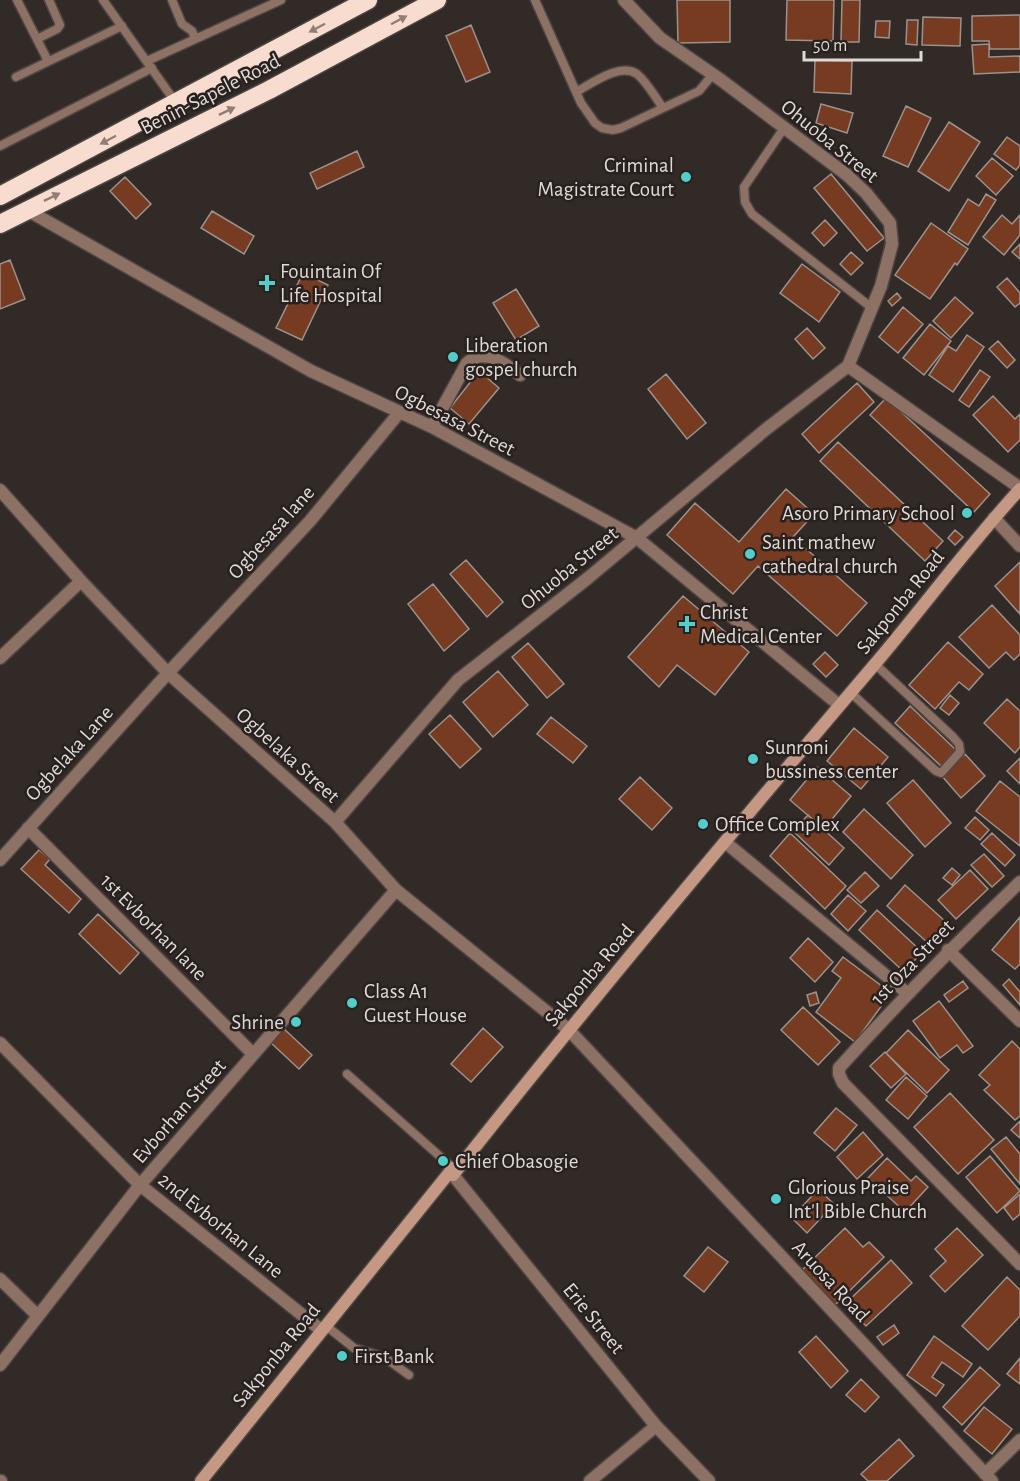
<svg xmlns="http://www.w3.org/2000/svg" width="1020" height="1481" font-family="'Alegreya Sans',sans-serif">
<style>
.building{fill:#763b21;stroke:#9b928e;stroke-width:1.5}
.lines{fill:none;stroke-linecap:round;stroke-linejoin:round}
.lane-casing{stroke:#4e4643;stroke-width:11}
.street-casing{stroke:#4e4643;stroke-width:15}
.secondary-casing{stroke:#4e4643;stroke-width:15}
.highway-casing{stroke:#4e4643;stroke-width:21}
.lane{stroke:#8e7165;stroke-width:8}
.street{stroke:#8e7165;stroke-width:12}
.secondary{stroke:#c59884;stroke-width:12}
.highway{stroke:#f9dcd0;stroke-width:18}
.oneway{fill:#907e77}
.poi-dot{fill:#52cdcb;stroke:#28211e;stroke-width:2}
.labels{text-anchor:middle;stroke-width:5;stroke-linejoin:round;paint-order:stroke}
.street-label{font-size:21px;fill:#ded9d7;stroke:#28211e}
.poi-label{font-size:21px;fill:#ded9d7;stroke:#28211e;text-anchor:start}
</style>
<rect width="100%" height="100%" fill="#322a27"/>
<path class="building" d="M677,0H730V42L678,43Z
M787,0H834L833,41L786,40Z
M842,0H860L859,42H841Z
M1020,15V49H990L989,41H972V16Z
M923,17L961,18L960,46L922,45Z
M907,20H918L917,45L906,44Z
M876,21H890L889,38L875,37Z
M471,25L490,72L466,82L446,36Z
M989,44V57L1020,56V72L974,74L972,45Z
M815,60L852,61L851,94L814,92Z
M821,104L853,113L847,133L816,123Z
M906,106L931,118L908,167L883,156Z
M949,122L980,142L949,191L918,171Z
M1007,137L1020,146V165L1016,170L994,154Z
M357,151L364,167L317,189L310,173Z
M992,158L1013,176L996,195L976,176Z
M831,174L884,238L867,251L814,188Z
M125,177L151,204L136,219L110,191Z
M986,194L996,200L968,245L948,232L968,199L979,206Z
M212,211L254,236L244,254L201,228Z
M1002,215L1012,224L1020,215V235L1004,255L983,237Z
M825,220L837,233L824,246L812,233Z
M931,223L968,249L957,265L955,263L930,299L895,275Z
M1020,244V259L1012,252Z
M851,252L863,263L851,275L840,264Z
M10,260L25,299L0,309V264Z
M802,264L840,292L819,322L780,293Z
M303,273L328,285L302,340L276,328Z
M1007,278L1020,293V303L1015,307L997,287Z
M516,289L539,326L516,340L493,303Z
M897,293L901,298L892,306L888,301Z
M955,297L973,313L951,338L933,321Z
M903,307L923,324L898,353L879,337Z
M930,324L951,341L924,375L903,358Z
M807,328L825,348L813,359L795,339Z
M967,335L984,347L953,392L929,375L948,346L956,351Z
M998,341L1015,360L1007,368L989,349Z
M980,370L990,377L969,407L959,400Z
M479,371L499,388L469,424L450,408Z
M666,374L706,423L687,439L648,389Z
M857,383L874,402L819,453L802,434Z
M993,396L1015,419L1020,414V440L1008,452L973,415Z
M886,398L990,494L974,512L870,415Z
M838,442L943,541L925,561L820,461Z
M786,489L814,514L793,537L867,603L837,636L758,566L733,594L667,535L695,503L739,542Z
M955,530L963,537L955,545L948,538Z
M466,560L503,602L487,617L450,574Z
M1020,562V614L995,586Z
M433,584L469,629L444,651L408,604Z
M683,596L749,652L715,695L677,665L659,687L628,657Z
M992,605L1020,635V654L1014,660L1006,652L989,668L959,637Z
M948,642L983,674L969,690L959,682L935,709L909,685Z
M528,643L564,684L547,698L512,657Z
M825,652L838,665L826,677L813,664Z
M498,671L528,705L493,737L463,702Z
M950,695L959,703L949,715L940,708Z
M1007,699L1020,711V747L1015,753L984,723Z
M910,706L956,750L941,766L895,723Z
M450,715L481,749L460,768L429,734Z
M551,717L587,746L573,763L537,734Z
M854,728L888,757L861,789L827,761Z
M965,754L985,776L961,798L941,775Z
M1020,758V784L1007,771Z
M817,767L851,796L824,829L790,800Z
M640,777L672,808L652,830L619,799Z
M913,780L951,823L925,847L887,803Z
M1000,781L1020,797V846L976,811Z
M864,809L913,855L891,879L843,832Z
M808,815L844,848L829,865L793,831Z
M975,817L989,830L980,840L965,828Z
M790,833L846,886L825,909L770,856Z
M992,833L1015,855L1005,866L981,844Z
M39,850L50,859L45,865L81,899L69,913L21,869Z
M984,854L1004,876L992,887L971,865Z
M952,868L960,875L952,885L943,878Z
M970,870L988,889L956,919L938,900Z
M865,872L879,886L861,903L847,890Z
M905,885L946,922L928,943L887,906Z
M848,895L866,911L848,931L831,914Z
M877,910L922,952L904,972L859,930Z
M98,914L139,953L120,974L79,934Z
M1020,917V964L1015,969L992,950Z
M808,938L833,962L815,982L790,958Z
M843,957L891,993L855,1042L816,1012L841,978L832,971Z
M1009,979L1020,992V1005L1003,985Z
M963,981L968,988L949,1002L944,995Z
M816,992L819,1003L810,1006L807,995Z
M939,1001L973,1046L963,1053L957,1045L940,1058L913,1021Z
M803,1007L840,1042L818,1065L781,1030Z
M283,1028L312,1055L299,1069L270,1042Z
M483,1028L503,1047L471,1082L451,1064Z
M908,1030L949,1070L927,1093L886,1053Z
M1012,1041L1020,1049V1116L1015,1120L984,1090L990,1085L979,1075Z
M885,1052L906,1074L891,1088L870,1066Z
M906,1077L927,1096L908,1119L886,1100Z
M950,1093L994,1140L958,1174L914,1127Z
M836,1108L857,1125L835,1151L814,1133Z
M1020,1121V1138L1011,1130Z
M863,1132L883,1155L857,1179L837,1157Z
M1006,1137L1020,1154V1184L991,1149Z
M990,1156L1020,1191L997,1213L966,1177Z
M887,1158L911,1181L916,1176L928,1187L905,1212L868,1178Z
M818,1189L834,1204L807,1233L792,1218Z
M1020,1194V1214L1013,1220L1004,1208Z
M845,1228L863,1247L869,1242L884,1257L833,1307L800,1272Z
M957,1228L983,1255L945,1292L930,1276L946,1261L935,1249Z
M708,1247L728,1262L704,1292L684,1276Z
M891,1260L912,1283L866,1326L845,1304Z
M1007,1277L1020,1290V1316L988,1350L962,1326Z
M894,1325L899,1333L883,1345L877,1337Z
M816,1336L848,1371L831,1388L799,1352Z
M934,1336L972,1364L963,1377L942,1362L932,1377L944,1385L936,1396L907,1375Z
M1020,1358V1384L1007,1374Z
M980,1367L1000,1385L962,1425L943,1407Z
M861,1379L879,1397L865,1412L846,1395Z
M984,1407L1012,1429L992,1454L964,1431Z
M899,1439L914,1456L887,1481H868L861,1474Z"/>
<g class="lines">
<defs>
<path id="lane" d="M17,0L48,61
M103,0L176,103
M172,0L182,24L192,31L195,38
M535,0L581,103L595,123L602,128L613,130L621,128L699,91L713,74
M37,39L57,29L60,25L49,0
M147,61L281,0
M16,77L122,26
M576,92C591,84 620,62 637,74C647,82 655,97 663,108
M784,128L744,187L745,202L752,214L872,308
M0,146L152,68
M850,692L936,771L941,773L960,752L959,744L953,737L875,664
M347,1074L453,1168
M325,1325L354,1348L384,1357L409,1375"/>
<path id="street" d="M27,210L311,371L432,427L637,538L839,705
M848,366L1020,488
M432,427L467,363C484,347 505,363 520,375
M0,490L81,581L168,673L335,822L396,890L568,1029L992,1481
M994,518L1020,546
M0,658L81,581
M335,822L458,680L588,578L765,430L848,366L881,286L892,244L890,223L866,193L847,175L721,80L660,38L624,0
M28,828L253,1054
M725,842L907,993
M0,860L168,673L310,521L399,413
M1020,882C956,943 898,1003 839,1068V1074L843,1083L1020,1264
M948,950L1020,1021
M0,1043L140,1185L321,1330
M453,1175L656,1426L709,1481
M0,1279L37,1315
M0,1365L140,1185L396,890
M985,1474L1020,1440
M0,1481H1
M590,1481L656,1426"/>
<path id="secondary" d="M201,1481L453,1168V1175C590,1001 732,832 875,664C924,606 969,545 1020,489"/>
<path id="highway" d="M0,196L368,0
M0,224L269,90L437,0"/>
</defs>
<use href="#lane" class="lane-casing"/>
<use href="#street" class="street-casing"/>
<use href="#secondary" class="secondary-casing"/>
<use href="#highway" class="highway-casing"/>
<use href="#lane" class="lane"/>
<use href="#street" class="street"/>
<use href="#secondary" class="secondary"/>
<use href="#highway" class="highway"/>
</g>
<defs><path id="oneway-solid" d="M-6-.8H1V-3.2L6.5 0L1 3.2V.8H-6Z" transform="scale(1.5)"/></defs>
<g class="oneway">
<use href="#oneway-solid" transform="translate(399 20) rotate(-28)"/>
<use href="#oneway-solid" transform="translate(317 28) rotate(152)"/>
<use href="#oneway-solid" transform="translate(227 111) rotate(-26)"/>
<use href="#oneway-solid" transform="translate(108 140) rotate(152)"/>
<use href="#oneway-solid" transform="translate(52 197) rotate(-26)"/>
</g>
<g class="poi-dot">
<circle cx="686" cy="177" r="6"/>
<path d="M264 274h6v6h6v6h-6v6h-6v-6h-6v-6h6z"/>
<circle cx="453" cy="357" r="6"/>
<circle cx="967" cy="513" r="6"/>
<circle cx="750" cy="554" r="6"/>
<path d="M684 615h6v6h6v6h-6v6h-6v-6h-6v-6h6z"/>
<circle cx="753" cy="759" r="6"/>
<circle cx="703" cy="824" r="6"/>
<circle cx="352" cy="1003" r="6"/>
<circle cx="296" cy="1022" r="6"/>
<circle cx="443" cy="1161" r="6"/>
<circle cx="776" cy="1199" r="6"/>
<circle cx="342" cy="1356" r="6"/>
</g>
<g class="labels">
<g class="street-label">
<text transform="translate(210 94) rotate(-27)" y="7">Benin-Sapele Road</text>
<text transform="translate(830 141) rotate(39)" y="7">Ohuoba Street</text>
<text transform="translate(455 420) rotate(27)" y="7">Ogbesasa Street</text>
<text transform="translate(271 532) rotate(-48)" y="7">Ogbesasa lane</text>
<text transform="translate(569 568) rotate(-39)" y="7">Ohuoba Street</text>
<text transform="translate(900 602) rotate(-51)" y="7">Sakponba Road</text>
<text transform="translate(69 753) rotate(-48)" y="7">Ogbelaka Lane</text>
<text transform="translate(288 755) rotate(42)" y="7">Ogbelaka Street</text>
<text transform="translate(154 927) rotate(45)" y="7">1st Evborhan lane</text>
<text transform="translate(912 962) rotate(-46)" y="7">1st Oza Street</text>
<text transform="translate(589 975) rotate(-50)" y="7">Sakponba Road</text>
<text transform="translate(179 1111) rotate(-49)" y="7">Evborhan Street</text>
<text transform="translate(221 1225) rotate(39)" y="7">2nd Evborhan Lane</text>
<text transform="translate(831 1281) rotate(47)" y="7">Aruosa Road</text>
<text transform="translate(594 1318) rotate(51)" y="7">Erie Street</text>
<text transform="translate(276 1355) rotate(-51)" y="7">Sakponba Road</text>
</g>
<g class="poi-label">
<text x="674" y="172" text-anchor="end">Criminal<tspan x="674" dy="24">Magistrate Court</tspan></text>
<text x="280" y="278">Fouintain Of<tspan x="280" dy="24">Life Hospital</tspan></text>
<text x="465" y="352">Liberation<tspan x="465" dy="24">gospel church</tspan></text>
<text x="955" y="520" text-anchor="end">Asoro Primary School</text>
<text x="762" y="549">Saint mathew<tspan x="762" dy="24">cathedral church</tspan></text>
<text x="700" y="619">Christ<tspan x="700" dy="24">Medical Center</tspan></text>
<text x="765" y="754">Sunroni<tspan x="765" dy="24">bussiness center</tspan></text>
<text x="715" y="831">Office Complex</text>
<text x="364" y="998">Class A1<tspan x="364" dy="24">Guest House</tspan></text>
<text x="284" y="1029" text-anchor="end">Shrine</text>
<text x="455" y="1168">Chief Obasogie</text>
<text x="788" y="1194">Glorious Praise<tspan x="788" dy="24">Int'l Bible Church</tspan></text>
<text x="354" y="1363">First Bank</text>
</g>
</g>
<path d="M804 51v9h117v-9" fill="none" stroke="#ded9d7" stroke-width="3"/>
<text x="813" y="51" font-size="18" fill="#ded9d7" stroke="#28211e" stroke-width="4.5" paint-order="stroke">50 m</text>
</svg>
